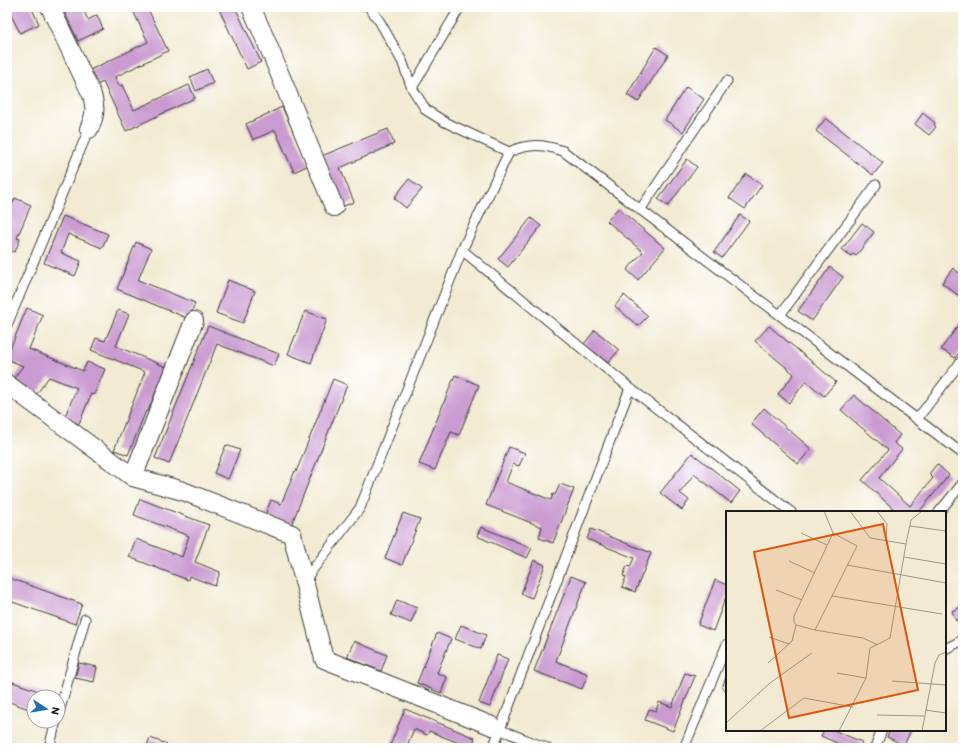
<svg xmlns="http://www.w3.org/2000/svg" width="970" height="755" font-family="Itim,sans-serif">
<style>
.building{fill:#ca9bd1}
.lines{fill:none;stroke-linecap:round;stroke-linejoin:round}
.service-casing{stroke:#3c3b37;stroke-width:11}
.minor-casing{stroke:#3c3b37;stroke-width:20}
.service{stroke:#fff;stroke-width:9}
.minor{stroke:#fff;stroke-width:18}
.inset-road{fill:none;stroke:#9c9889;stroke-width:1}
.view{fill:#de560d;fill-opacity:0.15;stroke:#de560d;stroke-width:2}
.inset-edge{fill:none;stroke:#1c1c1c;stroke-width:2}
</style>
<rect width="100%" height="100%" fill="#fff"/>
<filter id="ink" filterUnits="userSpaceOnUse"><feTurbulence type="fractalNoise" baseFrequency=".025" numOctaves="2"/><feDisplacementMap in="SourceGraphic" scale="8" xChannelSelector="R" yChannelSelector="G"/><feConvolveMatrix kernelMatrix="1 2 1 2 8 2 1 2 1" color-interpolation-filters="sRGB"/></filter>
<filter id="wash" filterUnits="userSpaceOnUse"><feTurbulence type="fractalNoise" baseFrequency=".012" numOctaves="4" result="noise"/><feDisplacementMap in="SourceGraphic" scale="16" xChannelSelector="R" yChannelSelector="G"/><feGaussianBlur stdDeviation="0.9" result="paint"/><feColorMatrix in="noise" values="0 0 0 0 0 0 0 0 0 0 0 0 0 0 0 0 0 1.4 0 .05"/><feComposite in="paint" operator="in"/></filter>
<g filter="url(#wash)">
<rect width="100%" height="100%" fill="#f2ead2"/>
<g id="blocks">
<path class="building" d="M7,7H31L39,24L20,33Z
M62,7H82L88,20L97,15L103,29L78,41Z
M147,7L168,51L115,77L119,86L122,85L134,110L189,85L195,98L126,131L103,82L97,85L90,70L148,42L134,13Z
M218,7H235L261,62L247,69Z
M656,47L668,55L638,102L627,95Z
M207,69L213,83L196,91L190,77Z
M686,87L704,99L683,132L665,120Z
M282,107L309,165L294,172L275,130L253,140L246,124Z
M923,113L935,123L934,125L936,127L929,135L915,124Z
M826,118L883,163L873,175L816,131Z
M388,129L394,144L340,168L354,202L339,208L319,157Z
M687,159L697,167L668,206L658,199Z
M746,174L762,185L745,209L729,198Z
M409,179L422,189L406,208L394,198Z
M15,198L31,205L17,238L20,239L15,252L11,251L7,261V217Z
M618,208L665,248L638,280L627,270L643,252L607,221Z
M740,215L749,221L722,258L714,252Z
M63,216L108,234L102,248L68,234L61,253L81,261L75,276L44,263Z
M531,218L541,226L508,267L498,259Z
M862,223L874,232L856,256L853,254L851,256L842,249Z
M136,242L151,249L138,280L195,303L189,319L117,289Z
M830,267L843,277L812,321L798,311Z
M953,268L963,276V299L942,283Z
M228,280L255,291L243,323L216,313Z
M624,295L648,316L638,326L615,306Z
M27,308L43,315L29,349L83,371L87,362L105,369L94,395L91,394L79,424L64,418L77,388L49,377L33,399L11,382L23,366L7,359V356Z
M118,310L129,314L116,346L166,367L148,411H146L128,455L114,450L145,372L91,350L96,338L105,341Z
M305,311L327,319L311,363L288,354Z
M963,319V347L955,358L941,349Z
M208,326L279,354L274,366L217,344L169,464L155,458Z
M769,326L836,382L824,396L806,381L789,403L778,394L794,374L755,341Z
M595,330L619,350L608,363L584,344Z
M455,375L479,385L459,435L451,432L435,470L419,464Z
M333,379L347,385L291,526L265,515L271,500L281,504L295,471L296,472Z
M854,395L900,435L894,443L902,449L879,478L910,506L933,478L929,474L937,464L949,475L919,512H897L862,480L888,450L841,410Z
M764,408L811,449L798,464L751,424Z
M226,445L240,450L228,479L214,473Z
M509,447L525,453L519,466L513,464L506,482L551,500L553,494L555,495L560,484L574,489L553,543L539,538L542,527L486,505Z
M692,453L740,491L731,503L694,474L680,493L689,500L682,510L660,493Z
M140,499L209,525L195,562L220,572L215,586L189,576L188,580L129,557L136,539L182,557L189,536L134,515Z
M963,510V520L959,512Z
M403,513L420,519L402,565L385,558Z
M481,527L532,548L527,558L477,536Z
M591,529L651,553L635,592L622,587L626,577L623,576L627,566L630,567L634,558L587,539Z
M534,560L545,565L532,598L521,594Z
M571,576L586,582L556,661L588,674L582,689L534,671Z
M9,578L82,604L75,624L7,600V584Z
M715,580L727,585V594L713,631L698,625Z
M397,600L417,608L411,623L391,615Z
M963,606V618L956,621L952,611Z
M461,625L486,635L481,649L455,639Z
M437,633L451,639L437,673L447,677L441,693L417,683Z
M354,641L387,655L381,671L347,657Z
M497,655L508,659L490,707L479,703Z
M79,663L97,667L94,682L75,678Z
M685,673L695,676L673,731L645,720L649,709L656,711L659,702L672,707Z
M727,675V691L722,688Z
M7,680L47,694L45,697H34V711L7,701L9,696L7,695Z
M405,709L475,738L471,748L429,731L427,735L414,729L406,748H389Z
M824,730H833L862,742L860,748H848L821,736Z
M890,730H911L904,745L887,737Z
M150,738L167,744L166,748H146Z
M952,743L954,748H946Z"/>
</g>
</g>
<g filter="url(#ink)">
<use href="#blocks" fill-opacity="0" stroke="#3c3b37" stroke-width="1"/>
<g class="lines">
<defs>
<path id="service" d="M369,7L380,22L402,61L412,88L426,110L445,122L509,152
M412,88L460,7
M640,210L727,81
M462,250L630,388L791,512
M780,315L876,185
M7,325L89,129
M917,419L963,359
M939,512L963,483
M304,581L360,508L462,250L509,152C529,143 543,144 563,151L963,454
M945,649L963,640
M58,716L85,619
M496,728L547,748
M49,748L56,721
M493,748L630,388
M684,748L727,644
M875,748L882,730"/>
<path id="minor" d="M50,7L92,95C96,109 95,116 89,129
M251,7L267,43L334,207
M7,384L133,477L183,491L292,534L324,659L492,726
M133,477L194,321"/>
</defs>
<use href="#service" class="service-casing"/>
<use href="#minor" class="minor-casing"/>
<use href="#service" class="service"/>
<use href="#minor" class="minor"/>
</g>
</g>
<g transform="translate(726 511)">
<rect width="220" height="220" fill="#f2ead2"/>
<path class="inset-road" d="M98,0L107,22L68,105V111L70,114L89,119L137,127L152,134M151,0L161,13L160,30M184,15L220,20M75,22L101,34M180,33L185,9L196,0M178,46L220,53M63,50L89,62M121,54L220,72M50,79L76,89M106,85L216,103M89,119L131,35L107,22M43,126L63,133M42,152L66,130L70,114M111,162L140,167M166,170L220,174M199,199L220,202M151,204L198,205M0,212L44,172L86,142M34,220L78,187L127,196M113,220L140,167L144,137L164,127L180,33L144,27L124,0M196,220L209,152L213,144L220,141"/>
<path class="view" d="M157,13L192,179L63,207L28,41Z"/>
<rect width="220" height="220" class="inset-edge"/>
</g>
<rect width="970" height="755" fill="none" stroke="#fff" stroke-width="24"/>
<g transform="translate(46 709) rotate(102)"><circle r="19" fill="#ffffff" stroke="#a4a4a4"/>
<path d="M0-3L7 15L0 10L-7 15Z" fill="#1f6fb2"/>
<text y="-6" font-size="11" font-weight="bold" text-anchor="middle" fill="#1c1c1c">N</text>
</g>
</svg>
